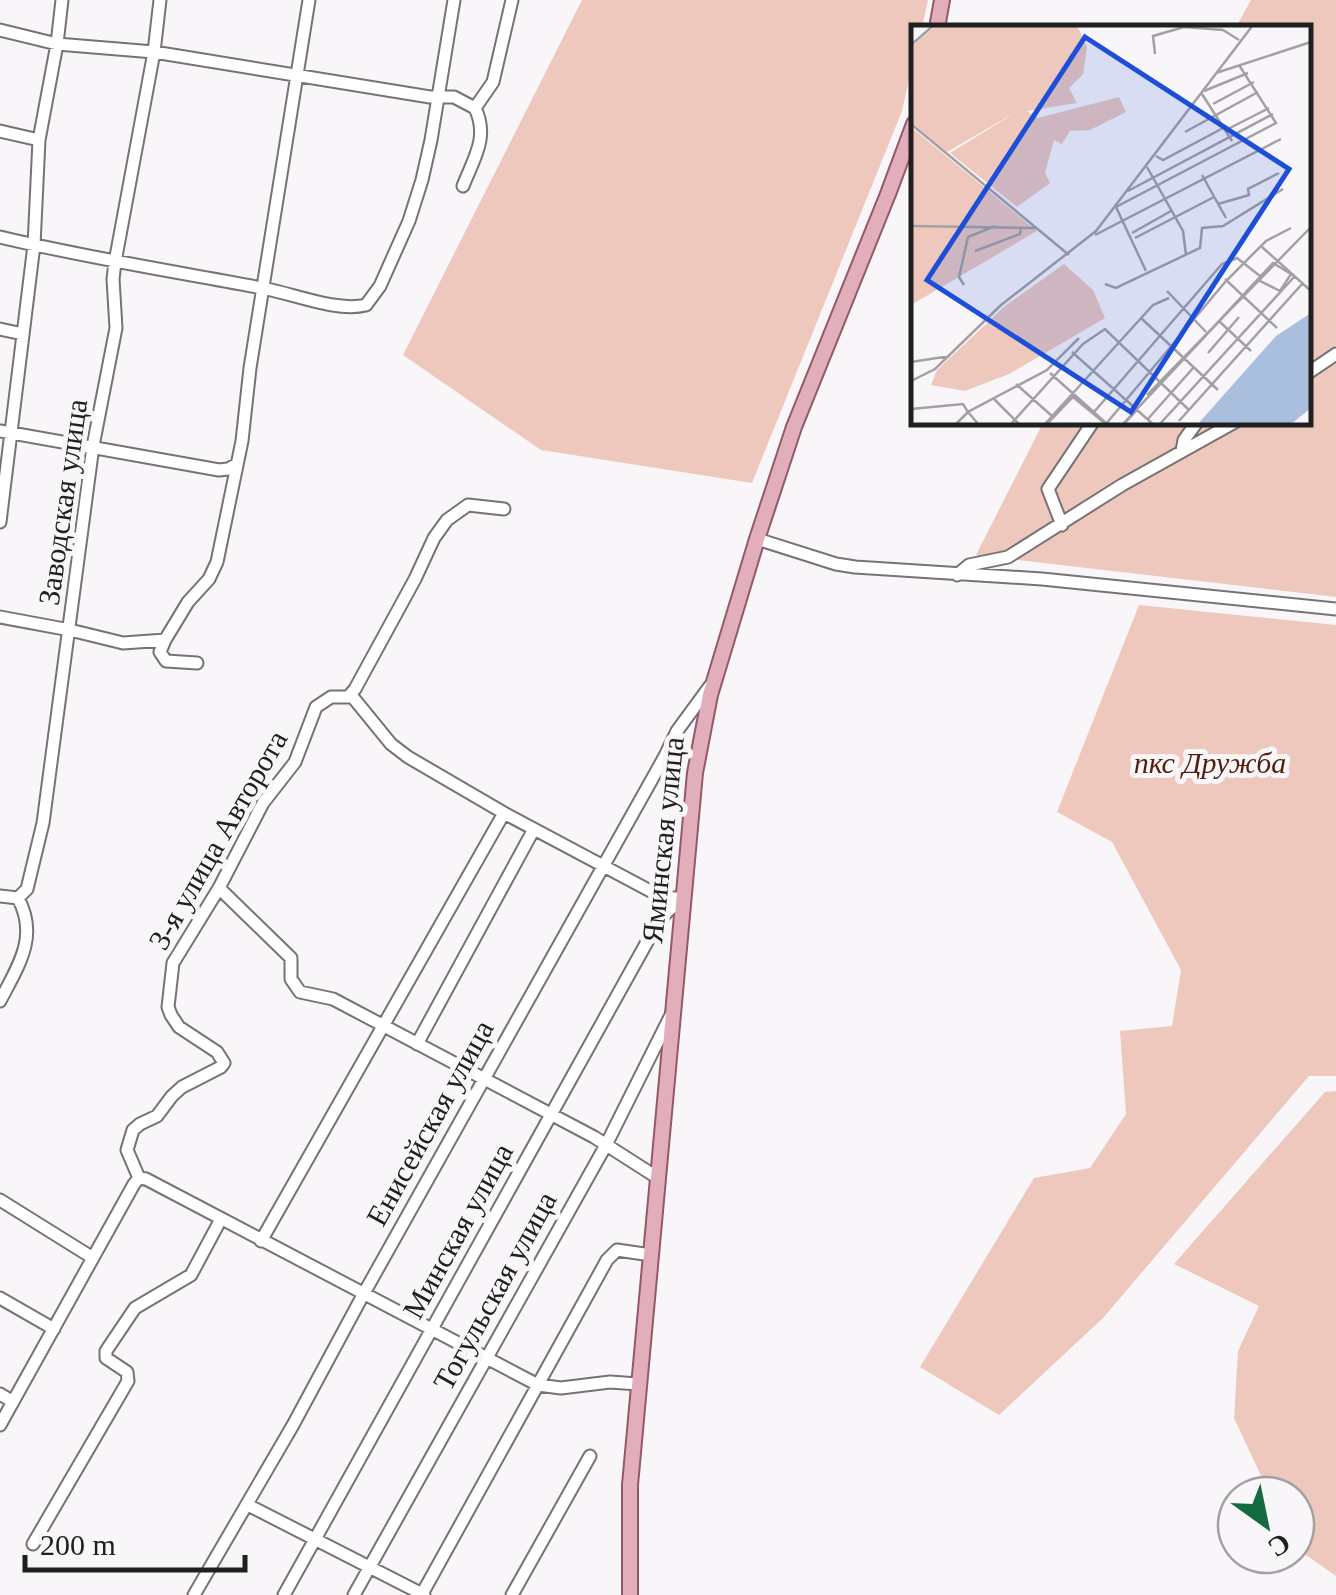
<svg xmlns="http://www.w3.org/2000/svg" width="1336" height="1595" font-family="Georgia,serif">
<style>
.green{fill:#eec8bc}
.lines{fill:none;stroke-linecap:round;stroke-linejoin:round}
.minor-casing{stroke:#767275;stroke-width:15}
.major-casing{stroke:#935968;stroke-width:18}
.minor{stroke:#fff;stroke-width:11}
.major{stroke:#e3aebb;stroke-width:14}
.labels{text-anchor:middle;stroke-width:10;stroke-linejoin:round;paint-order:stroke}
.street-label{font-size:30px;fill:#212021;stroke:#f9f6f9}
.park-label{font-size:30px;font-style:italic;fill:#511f0c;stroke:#f9f6f9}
.inset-road{fill:none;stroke:#a3a0a3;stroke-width:2.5}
.view{fill:#1d4ed8;fill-opacity:0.15;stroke:#1d4ed8;stroke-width:5}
.inset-edge{fill:none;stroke:#212021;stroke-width:5}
</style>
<rect width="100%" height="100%" fill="#f9f6f9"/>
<path class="green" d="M582,0H928L922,27L914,28L913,61L902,111L752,483L541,450L403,355Z
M1251,0H1336V597L976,555L1043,423L1308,422V28L1236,27Z
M1139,605L1336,625V1076H1309L1103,1318L999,1415L920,1367L1034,1178L1090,1168L1126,1114L1120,1031L1172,1026L1181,970L1112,842L1057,812Z
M1336,1091V1576L1296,1548V1495H1270L1234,1418L1238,1351L1259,1306L1174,1264L1325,1092Z"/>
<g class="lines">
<defs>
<path id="minor" d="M0,30L57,44L154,52L430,97H454L475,108
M0,131L39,140
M463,186C474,158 489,137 475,108L493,82L512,0
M0,237C88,258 178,272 267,289C296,295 338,312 366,305L380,286L409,221L422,180L431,140L454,0
M0,329L23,334
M1308,373L1336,354
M0,431L219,470L228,469L237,464
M1182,451L1184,440L1197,422
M0,522L34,245L39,140L57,44L62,0
M1062,525L1048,489L1093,422
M757,539L836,564L855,567L1042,579L1336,609
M957,575L969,565L1008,557L1122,485L1235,422
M0,617L70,630L123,643L165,640L160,652L166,661L197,663
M165,640L188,602L209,579L217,562L242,441L250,368L309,0
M351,695L391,744L408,757L504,813L656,894L669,898H684
M219,888L291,958V979L300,992L333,999L594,1137L658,1178
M0,896L18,898
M0,1001C18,966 39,937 18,898L27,889L43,823L93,446L116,328L113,279L115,262L154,52L160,0
M417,1044L534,829
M139,1178L127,1150L133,1130L140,1124L157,1116L172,1096L182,1087L221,1067L224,1063L217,1052L179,1027L171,1015L168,1007L173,963L219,888L263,803L295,762L316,707L331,697H348L355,689L415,579L434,538L447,520L468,505L504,509
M139,1178L146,1179L538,1385L561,1388L610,1382L638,1384
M0,1200L93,1258
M261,1241L504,813
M0,1298L54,1329
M0,1394L13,1402
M0,1425L134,1184L139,1178
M248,1505L424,1595
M33,1544L128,1381L127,1372L106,1358V1351L135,1308L191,1275L221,1219
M422,1594L607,1260L617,1250L651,1255
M194,1595L293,1425L363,1295L665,756L677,731L710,686
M284,1595L657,924L668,911L684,898
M354,1595L606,1145L671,1015
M512,1595L590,1456"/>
<path id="major" d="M937,28L942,0
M630,1595V1485L695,773L710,695L757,539L794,427L888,194L914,124"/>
</defs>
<use href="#minor" class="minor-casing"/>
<use href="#major" class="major-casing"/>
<use href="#minor" class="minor"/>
<use href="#major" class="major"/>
</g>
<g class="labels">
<g class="street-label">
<text transform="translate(63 502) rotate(-82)" y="10">Заводская улица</text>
<text transform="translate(218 840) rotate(-60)" y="10">3-я улица Авторота</text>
<text transform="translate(663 840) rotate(-84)" y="10">Яминская улица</text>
<text transform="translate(430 1123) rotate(-61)" y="10">Енисейская улица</text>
<text transform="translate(458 1231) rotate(-61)" y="10">Минская улица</text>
<text transform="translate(495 1291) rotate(-61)" y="10">Тогульская улица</text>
</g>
<g class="park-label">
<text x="1210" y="773">пкс Дружба</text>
</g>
</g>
<g transform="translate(911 25)">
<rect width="400" height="400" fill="#f9f6f9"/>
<path d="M26,0H166L176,23L172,49L158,63L166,78L116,86L127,93L208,72L215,87L179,105L159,106L151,119L143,115L134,148L139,158L106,182L39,128L112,83L36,127L0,97V22ZM0,102L126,206L0,280ZM153,239L182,265L194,293L98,349L54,366L20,360L26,345L94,281Z" fill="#eec8bc"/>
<path d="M400,288V383L379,400H286L365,311Z" fill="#aabede"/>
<path class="inset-road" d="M0,20L23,0M244,29L242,11L273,2L312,5L328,15M305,48L400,17M293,66L337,48M291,69L321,116M302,79L343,57M0,99L158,230M315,105L358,83M274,107L347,67M245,131L252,135L314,102M236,142L272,206L275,230M291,150L315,193M217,166L362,89M307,179L338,170L337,164L368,148M0,201L125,203M221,208L260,186M184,210L370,114M224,213L303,172M351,222L400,266M64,226L109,209L110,202M235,246L205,182L365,98L328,40M314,254L366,303M194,259L205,263L289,223L291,203L312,201L372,164M53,260L48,252L57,212L84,201M256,266L295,307M230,293L307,365M309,297L340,326M161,327L224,383M297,328L328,292M0,337L39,331M139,348L195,398M0,356L24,344L90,280L185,206L342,0M105,359L141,391M236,370L400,202M83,374L109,400M0,384L52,379L57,387L44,400M183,387L311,239L326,233L349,251M236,395L283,342M268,396L391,259M68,400L57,387L136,345L168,313M99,400L172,319L194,304L278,385M133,400L242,280L258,273M135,400L162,372L196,400M194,400L315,256L355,216L380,203M211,400L362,238L380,249L369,266L347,255L211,400M212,400L226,385L243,400M248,400L383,252"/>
<path class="view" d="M174,12L378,144L220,387L16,255Z"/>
<rect width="400" height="400" class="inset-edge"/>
</g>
<g transform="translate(1266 1525) rotate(147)"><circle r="48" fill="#f9f6f9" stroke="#a3a0a3" stroke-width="2.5"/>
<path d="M0-8L18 38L0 25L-18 38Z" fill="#126c3f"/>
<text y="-15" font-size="28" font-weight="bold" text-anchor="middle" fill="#212021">С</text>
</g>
<path d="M25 1555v15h220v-15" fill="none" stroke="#212021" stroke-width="5"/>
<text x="40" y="1555" font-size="30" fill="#212021" stroke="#f9f6f9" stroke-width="8" paint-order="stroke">200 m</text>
</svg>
